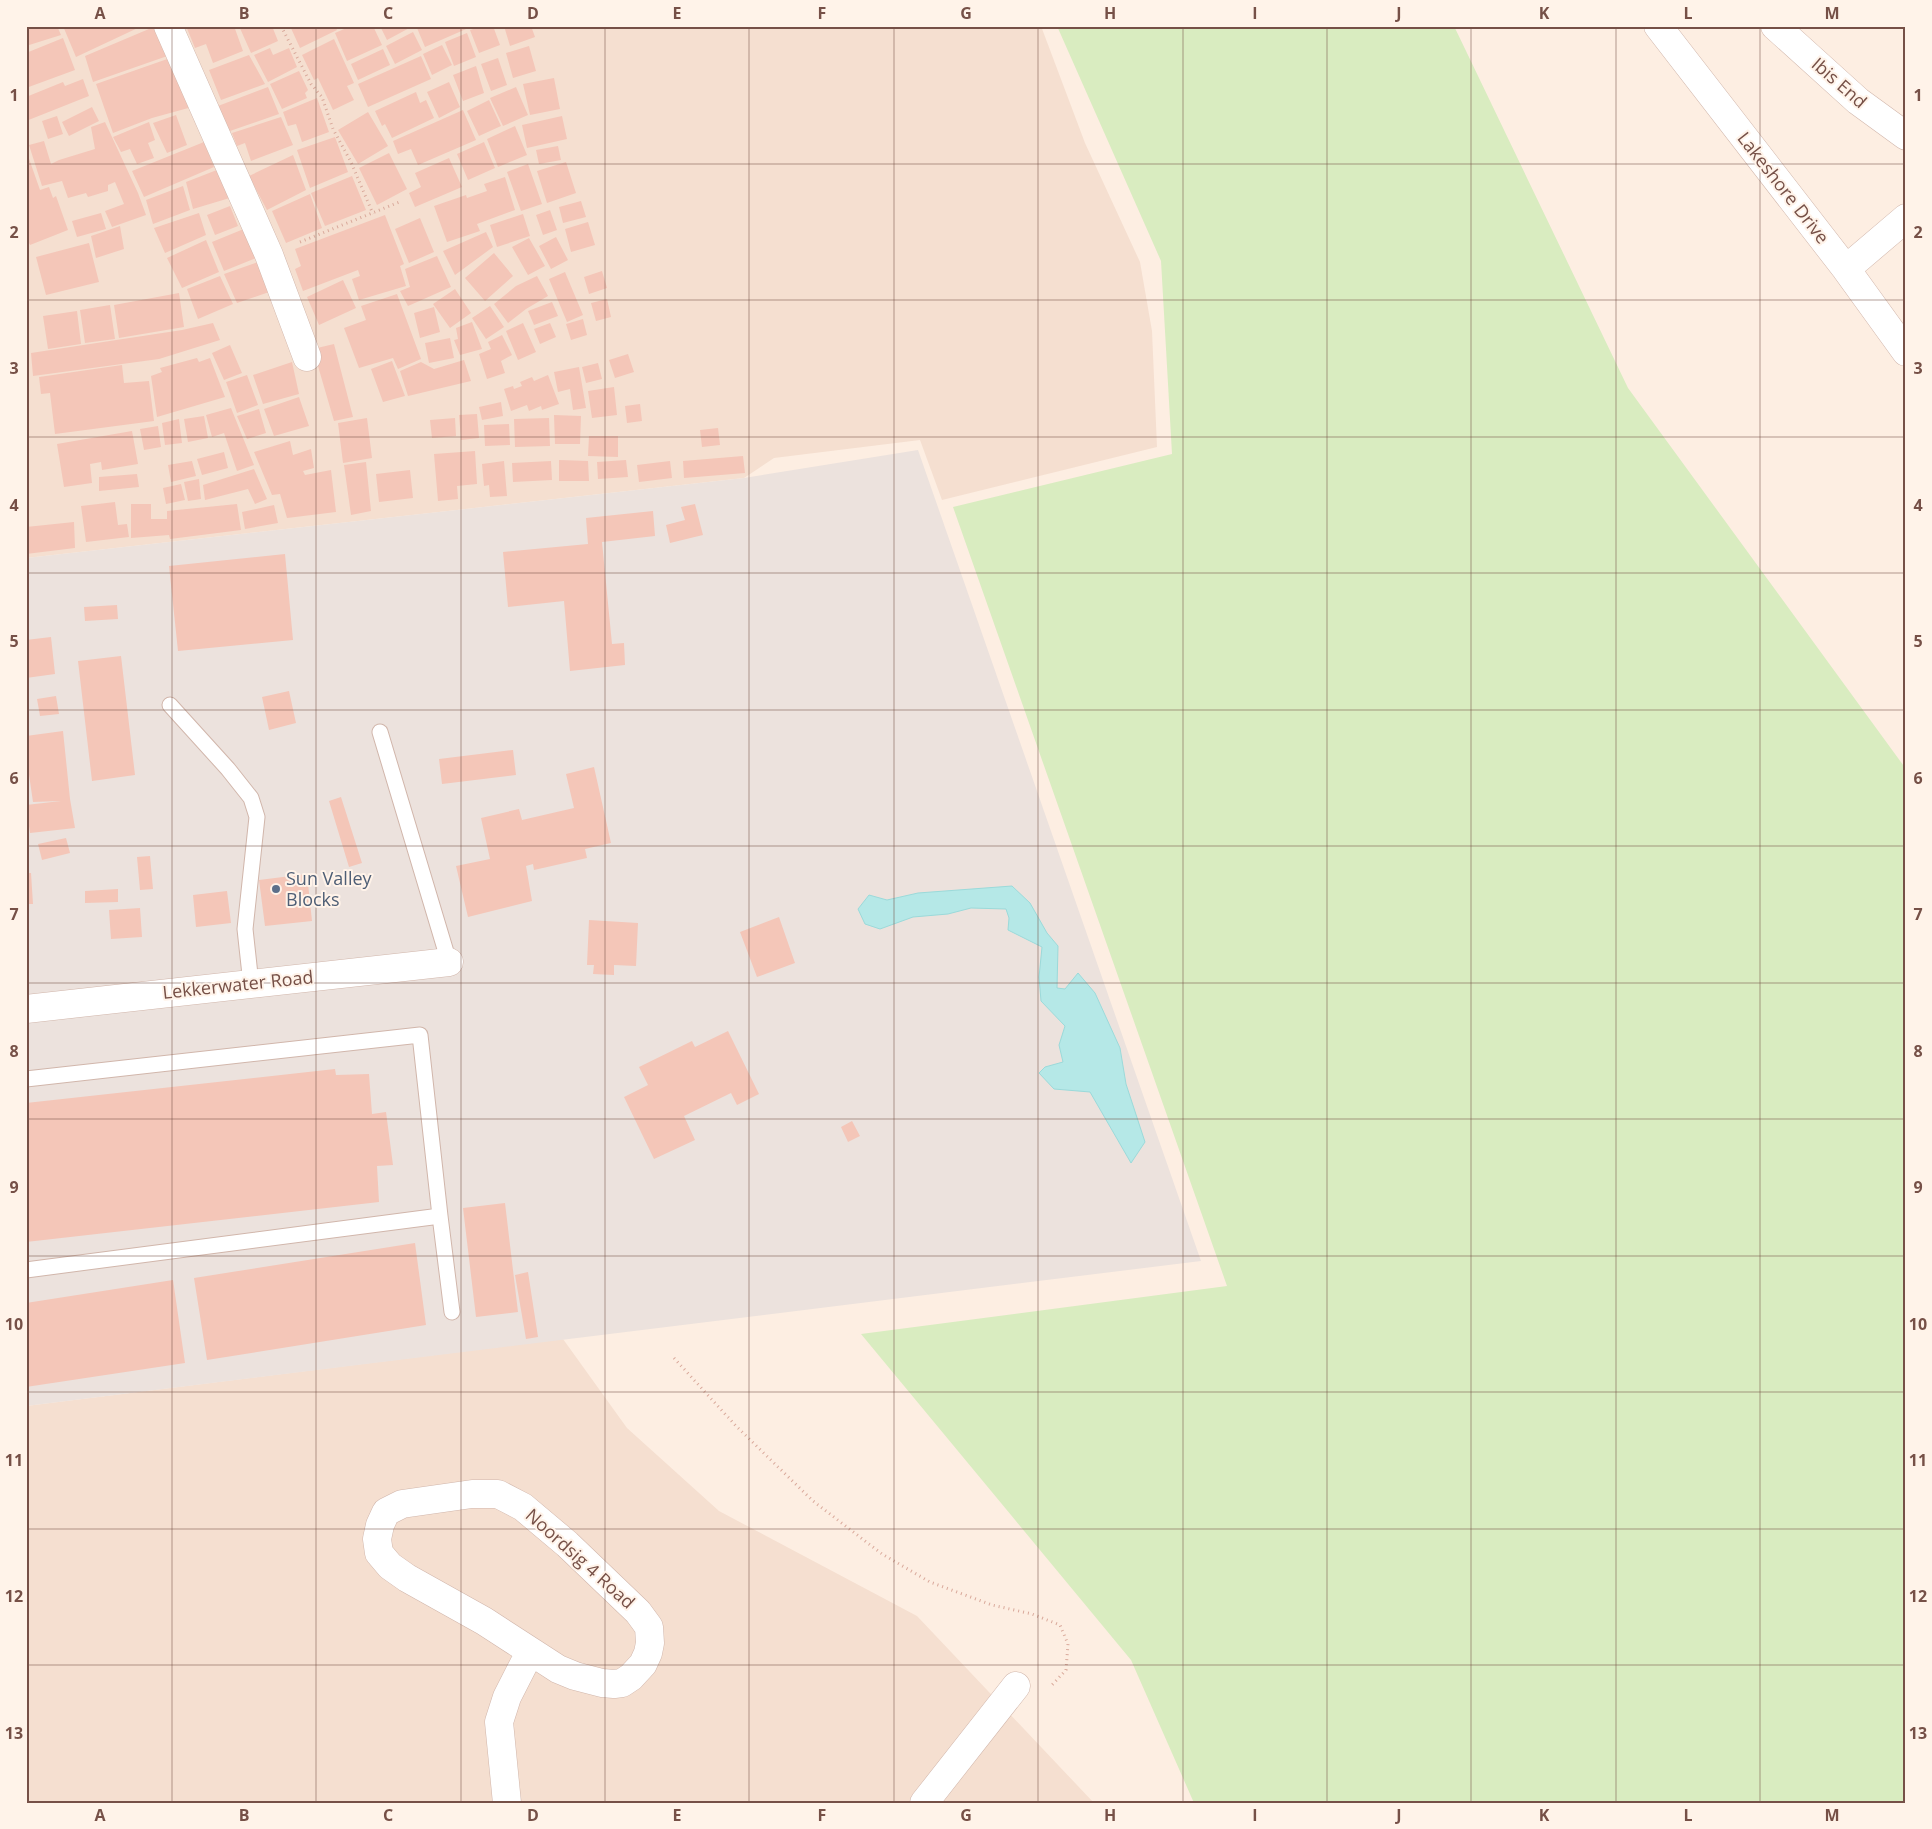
<svg xmlns="http://www.w3.org/2000/svg" width="1932" height="1829" font-family="'Open Sans',sans-serif">
<style>
.residential{fill:#f5dfd0}
.industrial{fill:#ece2dd}
.green{fill:#d9ecc0}
.water{fill:#b5e8e7;stroke:#9bdada}
.building{fill:#f4c6b8}
.lines{fill:none;stroke-linecap:round;stroke-linejoin:round}
.service-casing{stroke:#d1b6ab;stroke-width:17}
.minor-casing{stroke:#d1b6ab;stroke-width:29}
.path{stroke:#d9a99b;stroke-width:3;stroke-dasharray:1 4;stroke-linecap:butt}
.service{stroke:#fff;stroke-width:15}
.minor{stroke:#fff;stroke-width:28}
.grid{fill:none;stroke:#765047;stroke-width:1;stroke-opacity:0.55}
.service-dot{fill:#5c6f8a;stroke:#fff3e9;stroke-width:2}
.labels{text-anchor:middle;stroke-width:4;stroke-linejoin:round;paint-order:stroke}
.street-label{font-size:18px;fill:#765047;stroke:#fff3e9}
.service-label{font-size:18px;fill:#4e5e75;stroke:#fff3e9;text-anchor:start}
.neatline{fill:none;stroke:#765047;stroke-width:2}
.grid-label{font-size:16px;text-anchor:middle;font-weight:bold;fill:#765047}
</style>
<rect width="100%" height="100%" fill="#fdeee2"/>
<path class="residential" d="M26,26H1041L1085,143L1140,262L1152,331L1157,447L942,500L920,440L774,458L744,478L26,558Z
M563,1339L627,1428L719,1511L917,1616L1094,1803H26V1406Z"/>
<path class="industrial" d="M918,450L1201,1261L26,1406V558L744,478Z"/>
<path class="green" d="M1057,26H1454L1628,388L1906,769V1803H1194L1131,1660L861,1334L1227,1286L953,507L1172,454L1161,261Z"/>
<path class="water" d="M1012,886L1030,903L1047,933L1058,946L1057,988L1065,989L1078,973L1095,993L1120,1048L1126,1084L1145,1142L1131,1163L1090,1092L1054,1089L1039,1073L1045,1067L1063,1062L1059,1045L1065,1026L1041,1001L1039,977L1042,947L1008,930L1009,918L1006,909L971,908L948,914L913,917L880,929L865,924L858,909L869,895L887,900L918,893Z"/>
<path class="building" d="M26,26H57L61,35L26,46Z
M63,26H142L76,57Z
M156,26L173,54L93,82L85,56Z
M186,26H234L243,51L213,63L206,44L195,48Z
M239,26H272L278,41L251,53Z
M290,26H335L337,30L300,48Z
M351,26H373L382,45L347,61L335,33Z
M380,26H413L387,40Z
M420,26H473L425,47L417,28Z
M483,26H493L500,45L479,53L470,30Z
M504,26H531L535,37L510,46Z
M413,32L422,50L395,64L386,46Z
M467,33L476,57L454,66L445,42Z
M63,38L75,70L26,88V53Z
M334,39L354,83L347,86L354,100L333,110L318,78L314,80L302,55Z
M442,45L452,65L432,75L423,54Z
M529,46L536,71L513,78L506,53Z
M270,48L273,55L289,48L297,67L268,82L254,55Z
M383,49L390,65L358,80L351,64Z
M249,55L265,84L221,100L209,70Z
M421,56L431,79L368,107L358,84Z
M173,57L192,107L152,118L113,133L96,84Z
M498,58L507,85L491,91L481,64Z
M476,66L484,93L463,101L453,75Z
M299,71L308,90L305,93L307,98L282,109L270,84Z
M554,78L560,109L530,115L523,84Z
M83,79L89,96L26,121V97L63,82L65,86Z
M449,82L460,107L439,118L427,92Z
M268,87L279,114L227,132L218,106Z
M516,87L528,115L503,126L490,98Z
M416,92L420,103L426,100L434,118L392,138L385,124L382,126L375,111Z
M317,98L329,132L302,142L296,124L288,126L283,112Z
M489,100L501,126L479,136L467,111Z
M92,107L99,121L69,136L62,122Z
M463,110L476,140L418,165L411,149L398,154L393,141Z
M368,112L388,146L358,164L338,130Z
M176,115L187,145L167,153L153,123Z
M57,116L63,134L48,139L42,121Z
M562,116L567,139L527,148L522,125Z
M281,117L293,145L251,161L245,143L237,146L232,133Z
M105,122L138,193L146,215L112,227L105,211L124,204L115,182L108,185V191L88,197L86,193L68,198L62,181L42,186L29,145L44,141L51,164L59,160L95,149L91,127Z
M149,122L155,140L148,143L154,158L137,164L130,149L121,152L113,137Z
M515,126L527,155L498,167L487,139Z
M335,137L348,172L310,188L297,150Z
M204,142L214,167L144,197L132,171Z
M484,142L495,168L468,180L457,154Z
M558,146L561,160L539,164L536,150Z
M26,150L40,190L49,187L53,198L56,196L68,230L30,245L26,237Z
M389,153L407,189L377,205L359,168Z
M293,155L306,190L267,210L249,176Z
M449,158L462,187L415,207L409,193L421,187L415,173Z
M566,162L576,193L547,203L537,171Z
M528,164L542,204L521,211L507,172Z
M222,168L233,197L193,209L186,182Z
M352,176L366,210L325,226L311,193Z
M505,177L515,210L477,224L480,231L447,242L434,206L466,195L467,198L487,191L484,184Z
M183,186L190,210L153,224L146,200Z
M310,194L322,228L286,243L272,211Z
M581,201L586,217L563,223L559,207Z
M230,206L238,226L215,235L207,215Z
M550,210L557,230L543,235L536,215Z
M101,213L106,229L77,237L72,221Z
M199,213L206,235L165,253L154,228Z
M523,214L530,236L497,247L490,225Z
M385,215L404,264L400,266L406,286L359,300L352,279L360,276L358,270L303,291L295,269L301,266L295,249Z
M420,218L434,252L409,263L395,229Z
M588,222L595,245L571,252L565,229Z
M120,226L124,249L96,258L91,236Z
M251,226L261,256L224,271L212,242Z
M486,232L493,247L455,275L443,251Z
M556,237L568,260L551,269L539,246Z
M529,238L545,266L528,275L512,247Z
M206,240L219,272L182,288L167,258Z
M89,243L99,282L46,295L36,257Z
M494,253L513,276L485,301L465,278Z
M437,256L451,287L408,306L400,291L410,287L405,269Z
M261,261L272,291L237,303L224,274Z
M602,271L607,288L589,294L584,277Z
M565,272L583,315L567,322L549,279Z
M220,276L233,304L198,319L187,289Z
M537,276L548,296L526,309L508,323L494,304L516,286Z
M343,280L356,308L319,325L307,297Z
M455,289L471,313L450,328L433,304Z
M179,293L184,327L119,338L114,305Z
M397,294L421,359L398,369L393,358L359,368L344,328L366,320L361,306Z
M607,299L611,317L596,321L591,303Z
M552,302L558,316L534,325L528,311Z
M110,305L115,339L85,343L80,310Z
M490,306L504,327L486,339L472,318Z
M434,307L440,332L420,338L414,313Z
M77,311L81,344L48,349L43,316Z
M583,319L587,335L571,340L566,324Z
M472,322L482,349L460,355L454,340L458,339L456,328Z
M213,323L220,340L159,359L33,376L31,353L182,330Z
M523,323L536,352L518,360L506,331Z
M550,323L556,337L540,344L534,329Z
M502,335L512,355L501,361L505,373L487,379L479,354L491,349L488,342Z
M450,338L454,358L429,363L425,343Z
M334,344L353,417L334,421L313,349Z
M230,345L242,373L224,380L212,353Z
M628,354L634,372L615,378L609,360Z
M197,358L199,362L210,358L225,397L157,417L151,376L162,372L160,368Z
M464,360L471,381L408,396L400,371L421,362L434,369Z
M392,361L405,396L383,402L371,369Z
M292,362L299,394L263,404L253,375Z
M598,363L602,379L586,383L582,367Z
M122,365L124,383L149,381L154,421L55,434L50,393L41,394L39,377Z
M579,367L586,408L573,410L570,389L558,392L554,372Z
M247,375L258,405L237,413L226,382Z
M548,375L559,404L542,410L541,406L529,411L527,405L511,411L504,389L513,386L514,389L522,386L520,382L532,377L534,381Z
M614,387L617,415L592,418L588,391Z
M299,397L309,426L274,436L264,409Z
M501,402L503,416L482,420L479,407Z
M640,404L642,421L627,423L625,406Z
M231,408L254,465L237,471L224,433L212,437L206,415Z
M259,409L266,433L247,439L237,416Z
M477,414L479,438L461,440L459,415Z
M554,415L581,416L580,444H555Z
M204,416L208,438L188,442L184,419Z
M367,418L372,458L343,463L338,423Z
M455,418L456,436L432,438L430,420Z
M549,418L550,446L515,447L514,419Z
M179,419L182,443L165,445L162,423Z
M509,424L510,445L485,446L484,425Z
M158,426L161,447L144,450L140,429Z
M718,428L720,445L702,447L700,430Z
M132,431L138,464L102,470L101,462L90,464L92,483L64,487L57,444Z
M589,436H618V457L588,456Z
M290,441L293,455L311,449L314,468L303,471L305,475L331,470L336,512L287,518L280,494L272,495L254,452Z
M475,451L477,484L457,486L458,499L438,501L434,454Z
M224,452L228,468L202,475L197,459Z
M743,456L745,473L684,478L683,461Z
M559,460L588,461L589,481H559Z
M626,460L628,477L598,479L597,462Z
M192,461L196,476L171,482L168,465Z
M504,461L507,496L490,497L489,485L484,486L482,464Z
M551,461L552,480L513,482L512,463Z
M670,461L672,478L639,482L637,465Z
M366,462L371,511L351,515L344,465Z
M254,469L267,499L255,504L248,489L205,500L203,485Z
M410,470L413,498L379,502L376,474Z
M137,474L139,487L99,491V477Z
M199,479L201,499L188,501L184,482Z
M181,484L185,500L166,504L163,488Z
M115,502L118,525L127,524L129,537L86,542L81,506Z
M131,504H151V519H167V511L237,504L241,530L170,539L169,535L131,538Z
M695,504L703,535L670,543L666,525L685,520L681,507Z
M274,505L278,523L245,529L242,512Z
M653,511L655,536L602,542L612,644L624,643L625,665L570,671L564,601L508,607L503,552L588,544L586,518Z
M74,522L75,548L26,554V527Z
M285,554L293,640L178,651L169,566Z
M117,605L118,619L85,621L84,607Z
M51,637L55,674L26,678V640Z
M121,656L135,775L92,781L78,661Z
M289,691L296,723L269,730L262,697Z
M56,696L59,714L40,716L37,699Z
M63,731L70,799L75,828L30,833L26,805L61,801L33,802L26,754V736Z
M513,750L516,775L442,784L439,759Z
M594,767L611,843L585,849L587,858L534,870L533,864L526,866L532,901L468,917L456,866L490,859L481,818L519,809L522,820L574,808L566,774Z
M341,797L362,863L349,867L329,801Z
M66,838L70,853L42,860L38,844Z
M150,856L153,889L140,890L137,857Z
M26,873H31L33,904H26Z
M307,874L312,921L265,926L259,880Z
M118,889V902L85,903V891Z
M227,891L231,923L196,927L193,895Z
M140,908L142,937L111,939L109,910Z
M779,917L795,963L757,977L740,932Z
M589,920L638,923L636,966L614,965V975L593,974L594,965H587Z
M728,1031L759,1094L737,1105L731,1093L684,1116L695,1140L654,1159L624,1097L648,1085L639,1067L692,1041L695,1047Z
M335,1069L336,1075L369,1074L372,1114L386,1112L393,1165L377,1166L379,1202L26,1242V1103Z
M852,1121L860,1136L848,1142L841,1127Z
M505,1203L518,1312L476,1317L463,1208Z
M415,1243L426,1325L207,1360L194,1278Z
M528,1272L538,1337L526,1339L515,1275Z
M173,1280L185,1363L26,1387V1303Z"/>
<g class="lines">
<defs>
<path id="service" d="M170,705L228,769L251,798L257,817L245,929L251,984
M380,732L449,962
M26,1079L420,1035L440,1216
M26,1270L440,1216L452,1312"/>
<path id="minor" d="M168,26L269,255L307,357
M1658,26L1846,269L1906,352
M1775,26L1858,101L1906,136
M1846,269L1906,218
M26,1009L449,962
M472,1494H498L523,1507L567,1544L638,1612L649,1627L650,1643L648,1653L643,1664L631,1677L622,1683L614,1684L602,1683L575,1676L558,1669L484,1621L407,1578L390,1566L379,1553L377,1539L380,1525L386,1512L402,1504Z
M507,1803L499,1722L507,1697L530,1652
M924,1803L1016,1686"/>
</defs>
<use href="#service" class="service-casing"/>
<use href="#minor" class="minor-casing"/>
<path class="path" d="M281,26L311,84L322,97L333,129L351,162L373,214
M300,242L402,201
M674,1358L736,1426L813,1501L882,1554L930,1582L992,1605L1032,1614L1060,1625L1068,1644L1066,1670L1052,1685H1049"/>
<use href="#service" class="service"/>
<use href="#minor" class="minor"/>
</g>
<path class="grid" d="M172,26V1803M316,26V1803M461,26V1803M605,26V1803M749,26V1803M894,26V1803M1038,26V1803M1183,26V1803M1327,26V1803M1471,26V1803M1616,26V1803M1760,26V1803M26,164H1906M26,300H1906M26,437H1906M26,573H1906M26,710H1906M26,846H1906M26,983H1906M26,1119H1906M26,1256H1906M26,1392H1906M26,1529H1906M26,1665H1906"/>
<circle class="service-dot" cx="276" cy="889" r="5"/>
<g class="labels">
<g class="street-label">
<text transform="translate(1839 83) rotate(41)" y="6">Ibis End</text>
<text transform="translate(1783 188) rotate(52)" y="6">Lakeshore Drive</text>
<text transform="translate(238 985) rotate(-6)" y="6">Lekkerwater Road</text>
<text transform="translate(580 1559) rotate(42)" y="6">Noordsig 4 Road</text>
</g>
<g class="service-label">
<text x="286" y="885">Sun Valley<tspan x="286" dy="21">Blocks</tspan></text>
</g>
</g>
<rect width="1932" height="1829" fill="none" stroke="#fff3e9" stroke-width="55"/>
<rect x="28" y="28" width="1876" height="1774" class="neatline"/>
<g class="grid-label">
<text x="100" y="19">A</text>
<text x="244" y="19">B</text>
<text x="388" y="19">C</text>
<text x="533" y="19">D</text>
<text x="677" y="19">E</text>
<text x="822" y="19">F</text>
<text x="966" y="19">G</text>
<text x="1110" y="19">H</text>
<text x="1255" y="19">I</text>
<text x="1399" y="19">J</text>
<text x="1544" y="19">K</text>
<text x="1688" y="19">L</text>
<text x="1832" y="19">M</text>
<text x="14" y="101">1</text>
<text x="1918" y="101">1</text>
<text x="14" y="238">2</text>
<text x="1918" y="238">2</text>
<text x="14" y="374">3</text>
<text x="1918" y="374">3</text>
<text x="14" y="511">4</text>
<text x="1918" y="511">4</text>
<text x="14" y="647">5</text>
<text x="1918" y="647">5</text>
<text x="14" y="784">6</text>
<text x="1918" y="784">6</text>
<text x="14" y="920">7</text>
<text x="1918" y="920">7</text>
<text x="14" y="1057">8</text>
<text x="1918" y="1057">8</text>
<text x="14" y="1193">9</text>
<text x="1918" y="1193">9</text>
<text x="14" y="1330">10</text>
<text x="1918" y="1330">10</text>
<text x="14" y="1466">11</text>
<text x="1918" y="1466">11</text>
<text x="14" y="1602">12</text>
<text x="1918" y="1602">12</text>
<text x="14" y="1739">13</text>
<text x="1918" y="1739">13</text>
<text x="100" y="1821">A</text>
<text x="244" y="1821">B</text>
<text x="388" y="1821">C</text>
<text x="533" y="1821">D</text>
<text x="677" y="1821">E</text>
<text x="822" y="1821">F</text>
<text x="966" y="1821">G</text>
<text x="1110" y="1821">H</text>
<text x="1255" y="1821">I</text>
<text x="1399" y="1821">J</text>
<text x="1544" y="1821">K</text>
<text x="1688" y="1821">L</text>
<text x="1832" y="1821">M</text>
</g>
</svg>
